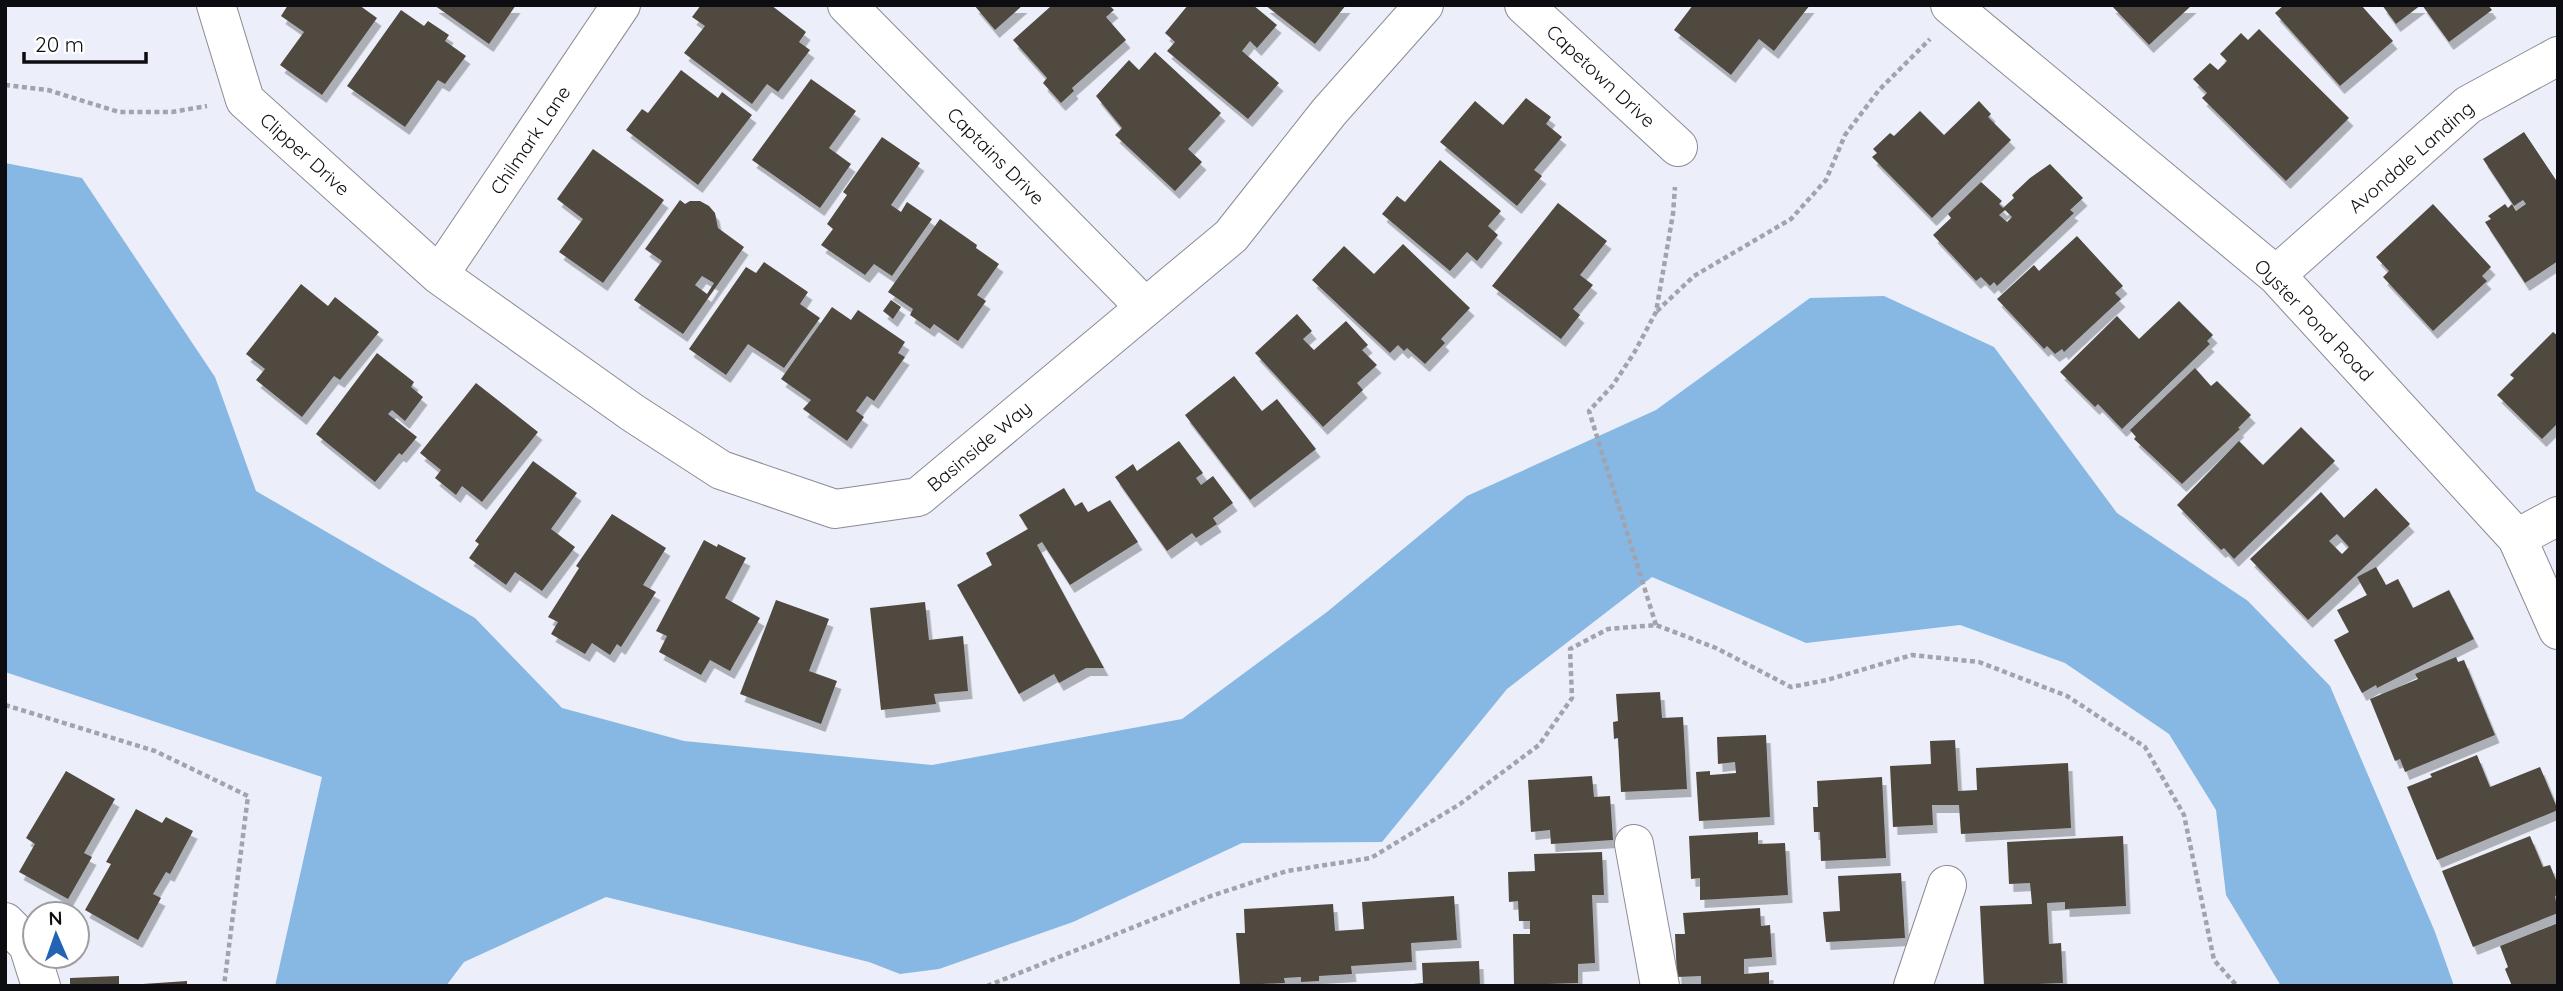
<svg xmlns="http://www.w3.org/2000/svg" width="2563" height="991" font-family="Quicksand,sans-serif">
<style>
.water{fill:#87b7e3}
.building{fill:#4f4941;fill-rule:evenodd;filter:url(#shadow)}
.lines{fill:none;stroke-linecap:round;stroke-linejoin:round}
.minor-casing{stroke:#8a8b95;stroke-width:40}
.path{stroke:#a2a3ac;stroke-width:4.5;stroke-dasharray:5 3.5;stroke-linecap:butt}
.minor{stroke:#fff;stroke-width:38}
.labels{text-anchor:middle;stroke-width:7;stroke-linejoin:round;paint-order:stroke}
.street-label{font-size:19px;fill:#0d0d11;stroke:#fff}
</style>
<defs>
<filter id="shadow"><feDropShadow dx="4.5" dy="8" stdDeviation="0" flood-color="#0004"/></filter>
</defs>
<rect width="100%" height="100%" fill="#eceef9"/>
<path class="water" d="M5,163L82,178L215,377L256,491L475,618L562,708L684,741L932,765L1182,719L1327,612L1467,496L1656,410L1810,298L1884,296L1994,347L2117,513L2248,601L2330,686L2435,932L2454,986H2281L2226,895L2216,810L2169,734L2065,663L1960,625L1806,643L1652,577L1507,689L1382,842L1242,843L1073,922L939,969L900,974L869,962L606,897L464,962L446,986H275L322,777L5,672Z"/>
<path class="building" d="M288,5H359L377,18L322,95L280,65L304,32L281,16Z
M434,5H516L489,44Z
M701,5H771L806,32L799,42L810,50L778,92L767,84L752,104L684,53L705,26L692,17Z
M974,5H1023L995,30Z
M1048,5H1109L1114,10L1106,17L1126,40L1072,88L1074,91L1061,103L1043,83L1047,78L1013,40L1050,7Z
M1188,5H1253L1277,25L1257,48L1250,41L1242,51L1279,83L1248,119L1167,51L1175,42L1165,33Z
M1265,5H1346L1315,44Z
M1693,5H1810L1774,51L1759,39L1731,75L1674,30Z
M2111,5H2192L2149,45Z
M2284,5H2361L2393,41L2340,86L2275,13Z
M2382,5H2421L2396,24Z
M2422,5H2488L2492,10L2449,42Z
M401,10L424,26L428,21L449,35L445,41L466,56L445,84L438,80L405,127L347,86Z
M2259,29L2349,118L2286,181L2202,98L2207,93L2193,79L2210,63L2218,70L2227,61L2220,54L2241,33L2248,40Z
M1155,52L1221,113L1188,149L1202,162L1175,191L1115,135L1122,128L1096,96L1129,60L1139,70Z
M681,70L718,98L722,92L752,115L698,185L626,130L642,109L648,113Z
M811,79L856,111L829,148L851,164L820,208L752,160Z
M1526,98L1551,117L1546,124L1562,137L1534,170L1542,176L1517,206L1440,142L1475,101L1503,125Z
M1979,101L1991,114L1988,117L2011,140L1932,218L1872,157L1877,153L1873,149L1890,133L1894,136L1920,111L1944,135Z
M2524,132L2558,183V261L2525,283L2485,222L2491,219L2488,216L2505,204L2508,208L2512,204L2516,211L2526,204L2523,200L2514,206L2483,159Z
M882,137L920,163L891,205L901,212L907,202L932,219L892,276L874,264L865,275L821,245L833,229L827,224L847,195L843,192Z
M593,149L664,200L603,283L559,252L583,219L557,199Z
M1440,160L1501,211L1488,226L1498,235L1477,261L1467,252L1450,271L1382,214L1397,196L1405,202Z
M2050,164L2083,198L2070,210L2074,213L1997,286L1994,282L1990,286L1981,277L1976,281L1933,235L1951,218L1948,214L1981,182L2002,201L1999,204L2003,208L2014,198L2012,195L2030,178ZM2005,210L2012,217L2007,222L1999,215Z
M680,200L685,204L690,201H700L709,206L715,213L718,228L744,247L683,334L634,300L662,261L645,249ZM702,276L714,283L707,294L695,285Z
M1558,203L1607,241L1580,275L1593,285L1573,309L1580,315L1561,339L1492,286Z
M2433,204L2491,267L2482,276L2487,281L2433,331L2383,277L2389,271L2376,257Z
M940,219L977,245L976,248L999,264L977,295L986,301L958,341L934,324L930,329L910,315L913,309L888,292Z
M2077,236L2123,286L2115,293L2121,299L2064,352L2062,349L2055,354L2047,346L2044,349L1997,299L2034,265L2039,271Z
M1403,244L1470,308L1441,339L1445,343L1425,364L1407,348L1404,351L1398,345L1390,353L1312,280L1344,246L1374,274Z
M764,262L808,292L800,304L820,318L784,368L748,344L726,375L689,349L746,267L756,273Z
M301,284L328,306L335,297L379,332L340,380L334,376L302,417L256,380L265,369L246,354Z
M891,300L901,307L893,319L883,311Z
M2179,301L2213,335L2207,341L2210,344L2122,429L2098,404L2095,407L2060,372L2117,316L2139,339Z
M832,307L851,320L858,310L905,342L898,353L905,357L874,401L867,396L856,411L864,417L847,441L803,409L811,400L781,379Z
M1297,314L1312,331L1303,339L1314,350L1346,321L1368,345L1362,350L1377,365L1357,383L1363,390L1323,427L1255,353Z
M2553,332L2558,336V423L2542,439L2497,395L2514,378L2510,375Z
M377,353L414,382L411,387L423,397L405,421L392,410L388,414L417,437L402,455L399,453L375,482L316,434Z
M2195,368L2211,386L2217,381L2251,415L2238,428L2240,429L2182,484L2134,439L2136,437L2130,430Z
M1234,376L1262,411L1277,399L1316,449L1250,500L1185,415Z
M476,383L538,432L482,502L462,486L456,495L435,478L441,470L420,453Z
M2301,427L2335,461L2234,559L2224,548L2221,550L2177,505L2239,441L2263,465Z
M1179,441L1203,473L1196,478L1201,485L1213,476L1233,503L1213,518L1217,524L1196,538L1192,533L1167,551L1115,477L1133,464L1137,471Z
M533,461L577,493L551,529L575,547L542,591L515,572L506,585L469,558L479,544L475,541Z
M1064,488L1075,506L1082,502L1088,512L1110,500L1138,542L1070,585L1042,542L1037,545L1104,668H1086L1059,683L1054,674L1019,694L957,585L992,565L986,553L1028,529L1019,515Z
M2376,488L2410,524L2308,620L2250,559L2321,492L2344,518ZM2337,534L2349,547L2342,554L2329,541Z
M612,514L666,548L643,585L656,592L621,647L617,644L610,655L592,643L585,654L551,634L558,622L548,617L579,568L576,566Z
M704,540L717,547L718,544L746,558L725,598L760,618L730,671L710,660L701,675L659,652L667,636L656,631Z
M2376,567L2386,585L2398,579L2413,608L2449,590L2474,639L2377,688L2376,685L2362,693L2334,640L2349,632L2337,610L2367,595L2357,577Z
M776,600L829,619L809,671L837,681L821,724L740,694Z
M925,602L929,640L963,636L968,691L934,694L936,704L881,710L870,608Z
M2456,657L2458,662L2464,660L2495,735L2405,772L2400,759L2395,761L2370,699L2418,679L2415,674Z
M1660,692L1662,718L1683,717L1687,789L1621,792L1618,738L1614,739L1613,722L1618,721L1616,694Z
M1766,735L1770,817L1699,821L1696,772L1710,771V775L1736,773L1735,762L1718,764L1717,737Z
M1955,740L1958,791L1977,790L1976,768L2068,763L2071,828L1961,834L1959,805H1932L1933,825L1893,827L1890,766L1931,764L1930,741Z
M2477,755L2490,787L2540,767L2558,810L2437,860L2407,787L2432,777L2430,774Z
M66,771L115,799L84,853L92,857L68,899L19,872L35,844L26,838Z
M1592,776L1594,797L1610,796L1613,840L1551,844L1550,830L1531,832L1528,780Z
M1882,777L1886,858L1821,861L1820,832H1814L1813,807H1818L1817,781Z
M136,809L162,823L166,817L193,831L170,874L166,872L153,894L161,898L138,940L85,910L111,864L106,862Z
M1758,832V844L1785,843L1788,895L1700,900V878L1691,879L1689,836Z
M2123,836L2126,906L2065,909V902L2047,903L2049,944L2061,943L2063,983L1984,986L1980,906L2032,904L2030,883L2009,884L2007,842Z
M2530,836L2543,867L2550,865L2558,885V895L2555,896L2558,913L2473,947L2442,871Z
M1602,852L1604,895H1592L1595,963L1578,964V983L1514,985L1513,934H1530V921H1519L1518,901L1509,902L1508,872L1535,871L1534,854Z
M1901,873L1905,938L1826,942L1823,912L1840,911L1838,876Z
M1454,896L1457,940L1411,943L1412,962L1351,966L1352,974L1319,976V981L1301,982V977L1284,978L1285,983L1240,985L1236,933H1245L1244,909L1333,904L1335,931L1364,929L1362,902Z
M1760,908L1761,926L1770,925L1772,957L1744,959V974L1769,972V986H1701V976L1677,977L1675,934H1685L1683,913Z
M2558,923V986H2512L2505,969L2508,967L2500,946Z
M1479,961L1480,986H1413V984L1423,983L1422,963Z
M119,976V986H70V978Z
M187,981V986H143V984Z"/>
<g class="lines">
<defs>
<path id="minor" d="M216,5L245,100L439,275L633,413L721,470L835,509L918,497L1231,236L1329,112L1424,5
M847,5L1145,307
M1524,5L1678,147
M1950,5L2276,275L2517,538L2558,630
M439,275L621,5
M2276,275L2468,105L2558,56
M2517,538L2558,516
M1634,844L1660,986
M5,922L28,945L41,986
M1913,986L1947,885"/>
</defs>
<use href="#minor" class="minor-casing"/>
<path class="path" d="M5,85L48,90L119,112H172L207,106
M1657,311L1694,276L1791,219L1826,180L1845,135L1879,90L1930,39
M1656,625L1589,411L1613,385L1634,353L1656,312L1673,214L1675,187
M5,705L155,751L248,796L224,986
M987,986L1211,896L1287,871L1371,858L1460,804L1539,745L1572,698L1570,649L1608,629L1656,625L1716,648L1791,687L1827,680L1912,655L1979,662L2067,696L2145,747L2184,815L2214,960L2237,986"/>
<use href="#minor" class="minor"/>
</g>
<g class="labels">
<g class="street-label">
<text transform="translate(1601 76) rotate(43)" y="7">Capetown Drive</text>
<text transform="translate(530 140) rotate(-56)" y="7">Chilmark Lane</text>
<text transform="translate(305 154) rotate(42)" y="7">Clipper Drive</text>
<text transform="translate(996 156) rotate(45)" y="7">Captains Drive</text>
<text transform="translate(2411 157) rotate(-41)" y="7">Avondale Landing</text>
<text transform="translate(2314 320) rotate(46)" y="7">Oyster Pond Road</text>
<text transform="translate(979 446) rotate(-40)" y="7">Basinside Way</text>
</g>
</g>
<rect width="2563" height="991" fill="none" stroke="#0d0d11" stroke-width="14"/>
<g transform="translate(56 935) rotate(358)"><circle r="33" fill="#ffffff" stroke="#9e9ea0" stroke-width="2"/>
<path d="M0-5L12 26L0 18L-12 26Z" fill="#2263b4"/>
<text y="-10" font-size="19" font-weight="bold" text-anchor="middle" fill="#0d0d11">N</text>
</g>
<path d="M24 52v10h122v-10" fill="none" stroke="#0d0d11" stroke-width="3.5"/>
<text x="35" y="52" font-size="21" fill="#0d0d11" stroke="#ffffff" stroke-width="5" paint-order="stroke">20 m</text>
</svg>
